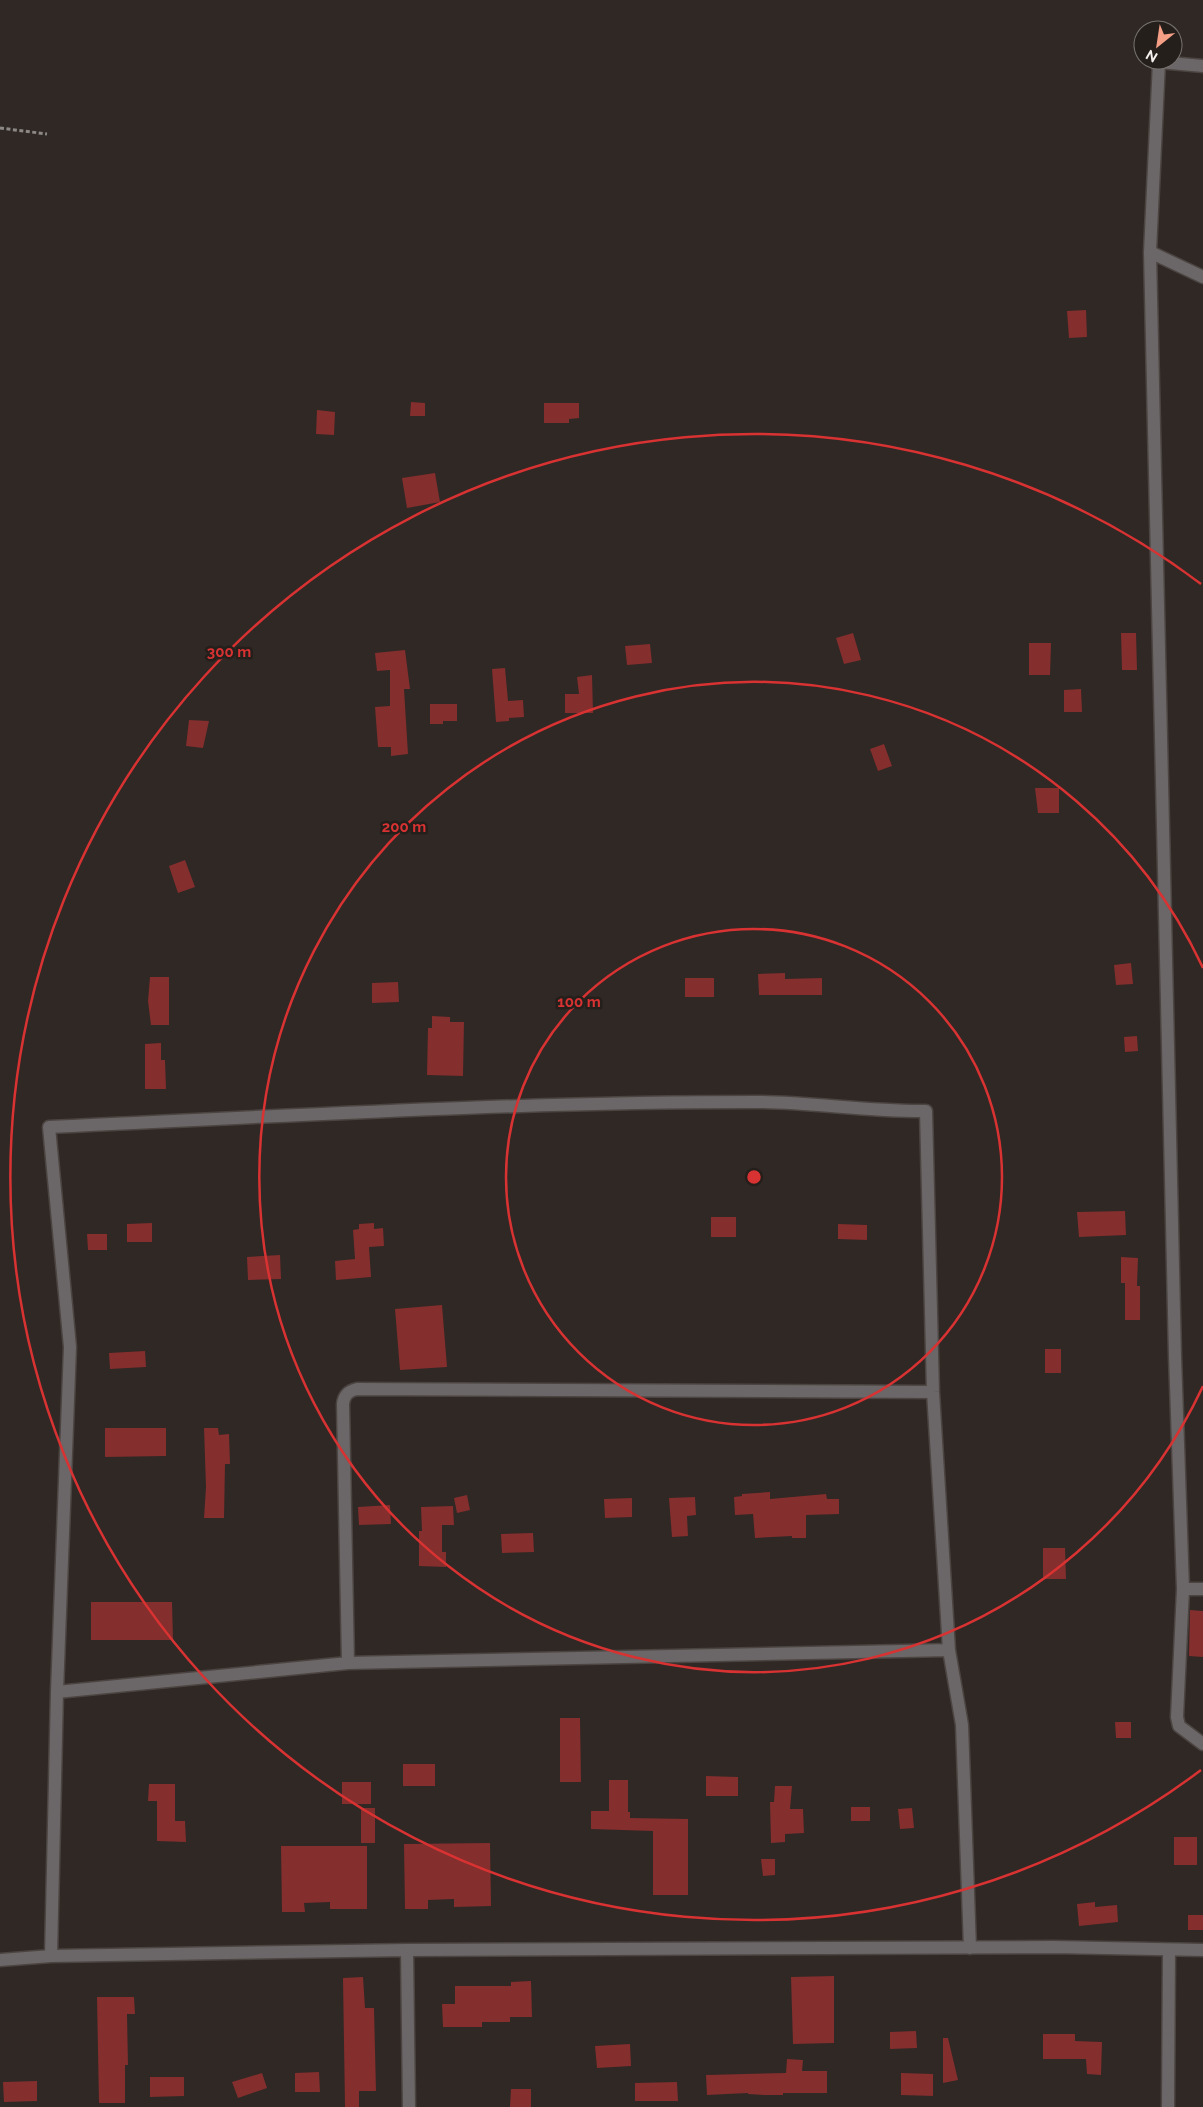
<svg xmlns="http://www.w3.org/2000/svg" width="1203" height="2107" font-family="Raleway,sans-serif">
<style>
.building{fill:#842e2d}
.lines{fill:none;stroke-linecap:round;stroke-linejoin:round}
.minor-casing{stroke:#4b4441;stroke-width:15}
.path{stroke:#8d8885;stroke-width:3;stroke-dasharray:4 2.5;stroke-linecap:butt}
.minor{stroke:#6b6667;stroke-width:12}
.ring{fill:none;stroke:#d83232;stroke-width:2.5}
.centre{fill:#d83232;stroke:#251f1c;stroke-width:2.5}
.ring-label{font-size:15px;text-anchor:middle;font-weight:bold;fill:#d83232;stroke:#251f1c;stroke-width:5;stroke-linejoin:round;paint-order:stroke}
</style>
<rect width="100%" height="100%" fill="#2f2825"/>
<path class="building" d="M1086,310L1087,337L1069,338L1067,311Z
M411,402L425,403V416H410Z
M544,403H579V418L569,419V423H544Z
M317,410L335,412L334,435L316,434Z
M435,473L440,502L407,508L402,478Z
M853,633L861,660L844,664L836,638Z
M1121,633H1136L1137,670H1122Z
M1029,643H1051L1050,675H1029Z
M650,644L652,663L627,665L625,646Z
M405,650L410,689H404L408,754L391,756V747H378L375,707L390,706V670L377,671L375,653Z
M505,668L508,701L523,700L524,717L509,718V721L496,722L492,669Z
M592,675L593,713H565V694H579L577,677Z
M1081,689L1082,712H1064V690Z
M430,704H457V721H443V724H430Z
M189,720L209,721L203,748L186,746Z
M884,744L892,766L878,771L870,749Z
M1035,788H1059V813H1038Z
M185,860L195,887L178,893L169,866Z
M1131,963L1133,984L1116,985L1114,965Z
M785,973V979L822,978V995H759L758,974Z
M150,977H169V1025H151L148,1001Z
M685,978H714V997H685Z
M398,982L399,1002L372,1003V983Z
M432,1016L450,1017V1022H464L463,1076L427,1075L428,1028H432Z
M1137,1036L1138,1051L1125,1052L1124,1037Z
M161,1043V1060H165L166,1089H145V1044Z
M1125,1211L1126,1235L1079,1237L1077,1212Z
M711,1217H736V1237H711Z
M152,1223V1242H127V1224Z
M374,1223V1229L383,1228L384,1246L369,1247L371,1277L336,1280L335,1261L355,1259L353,1230L359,1229V1224Z
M838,1224L867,1225V1240L838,1239Z
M87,1234H107V1250H88Z
M280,1255L281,1279L248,1280L247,1257Z
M1121,1257L1138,1258L1137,1286H1140V1320H1125V1283H1121Z
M442,1305L447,1367L400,1370L395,1309Z
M1045,1349H1061V1373H1045Z
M145,1351L146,1367L110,1369L109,1353Z
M105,1428H166V1456L105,1457Z
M204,1428H218L219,1435L229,1434L230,1464H225L224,1518H204L206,1487Z
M770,1492V1499L826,1494L827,1499H839V1514L806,1515V1538H792V1536L755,1538L753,1514L735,1515L734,1497L742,1496V1494Z
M467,1495L470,1510L457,1513L454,1498Z
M695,1497L696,1515L687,1516L688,1536L672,1537L669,1498Z
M632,1498V1517L605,1518L604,1499Z
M390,1505L391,1524L359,1525L358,1507Z
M453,1506L454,1525H442V1552H446V1567L419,1566V1531H422L421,1507Z
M533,1533L534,1552L502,1553L501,1534Z
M1043,1548H1065L1066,1579H1043Z
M91,1602H172L173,1640H91Z
M1190,1610L1203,1611V1657L1189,1656Z
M560,1718H580L581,1782H560Z
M1115,1722H1131V1738H1116Z
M403,1764H435V1786H403Z
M706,1776L738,1777V1796H706Z
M609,1780H628V1812H630V1818L688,1819V1895H653V1831L591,1829V1811H609Z
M342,1782H371V1804H342Z
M149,1784H175V1821H185L186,1842L157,1841V1801H148Z
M775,1786H792L790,1809H803L804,1833L785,1834V1842L771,1843L770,1802H774Z
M851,1807H870V1821H851Z
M361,1808H375V1843H361Z
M912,1808L914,1828L900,1829L898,1809Z
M1174,1837H1197V1865H1174Z
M490,1843L491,1906L454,1907V1899L428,1900V1909H405L404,1844Z
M281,1846H367V1909H330V1902L304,1903L305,1912H282Z
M761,1859H775V1875L763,1876Z
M1095,1902V1907L1117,1905L1118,1922L1079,1926L1077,1904Z
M1188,1915H1203V1930H1188Z
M834,1976V2043L793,2044L791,1977Z
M363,1977L365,2008H374L376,2091H359V2107H345L343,1978Z
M531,1981L532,2017H510V2022H482V2027H443L442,2004H455V1986H511V1982Z
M97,1997H134L135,2014H127L128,2065H125V2103H99Z
M916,2031L917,2048L890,2049V2032Z
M1043,2034H1075V2041L1102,2042L1101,2075L1087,2074L1086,2059H1043Z
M943,2038H948L958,2080L943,2083Z
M630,2044L631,2066L597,2068L595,2046Z
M787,2059L803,2060L802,2071H827V2093H783V2095H764L748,2094V2093L707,2095L706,2075L786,2073Z
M319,2072L320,2092H295V2073Z
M262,2073L267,2088L238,2098L232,2082Z
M901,2073L933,2074V2096L901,2095Z
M150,2077H184V2096L150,2097Z
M37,2081V2101L4,2102L3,2082Z
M677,2082L678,2101H635V2083Z
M511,2089H531V2107H510Z"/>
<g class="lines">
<defs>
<path id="minor" d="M1203,66L1159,62L1150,252L1175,1356L1183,1589L1177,1717L1179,1726L1203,1744
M1150,252L1203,277
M1183,1589H1203
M949,1650L962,1725L970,1948
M348,1663L343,1404C344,1395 348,1391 357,1389L933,1392
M407,1950L409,2107
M51,1956L57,1692L70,1347L49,1127C284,1116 519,1102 755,1102C812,1102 869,1112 926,1111L933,1392L949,1650L348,1663L57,1692
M0,1960L51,1956L407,1950L1054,1947L1203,1950
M1168,2107L1169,1951"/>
</defs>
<use href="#minor" class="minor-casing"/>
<path class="path" d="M0,128L47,134"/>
<use href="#minor" class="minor"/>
</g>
<g class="ring">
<circle cx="754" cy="1177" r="248"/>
<path d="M1203 1386A495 495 0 1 1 1203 968"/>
<path d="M1201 1770A743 743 0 1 1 1201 584"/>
</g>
<circle cx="754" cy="1177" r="8" class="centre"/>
<g class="ring-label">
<text x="229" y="657">300 m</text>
<text x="404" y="832">200 m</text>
<text x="579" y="1007">100 m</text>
</g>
<g transform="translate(1158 45) rotate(210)"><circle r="24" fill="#251f1c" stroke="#787370"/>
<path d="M0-4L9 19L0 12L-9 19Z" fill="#f49f86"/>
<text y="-8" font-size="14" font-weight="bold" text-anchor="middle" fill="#f5f1ee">N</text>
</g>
</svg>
